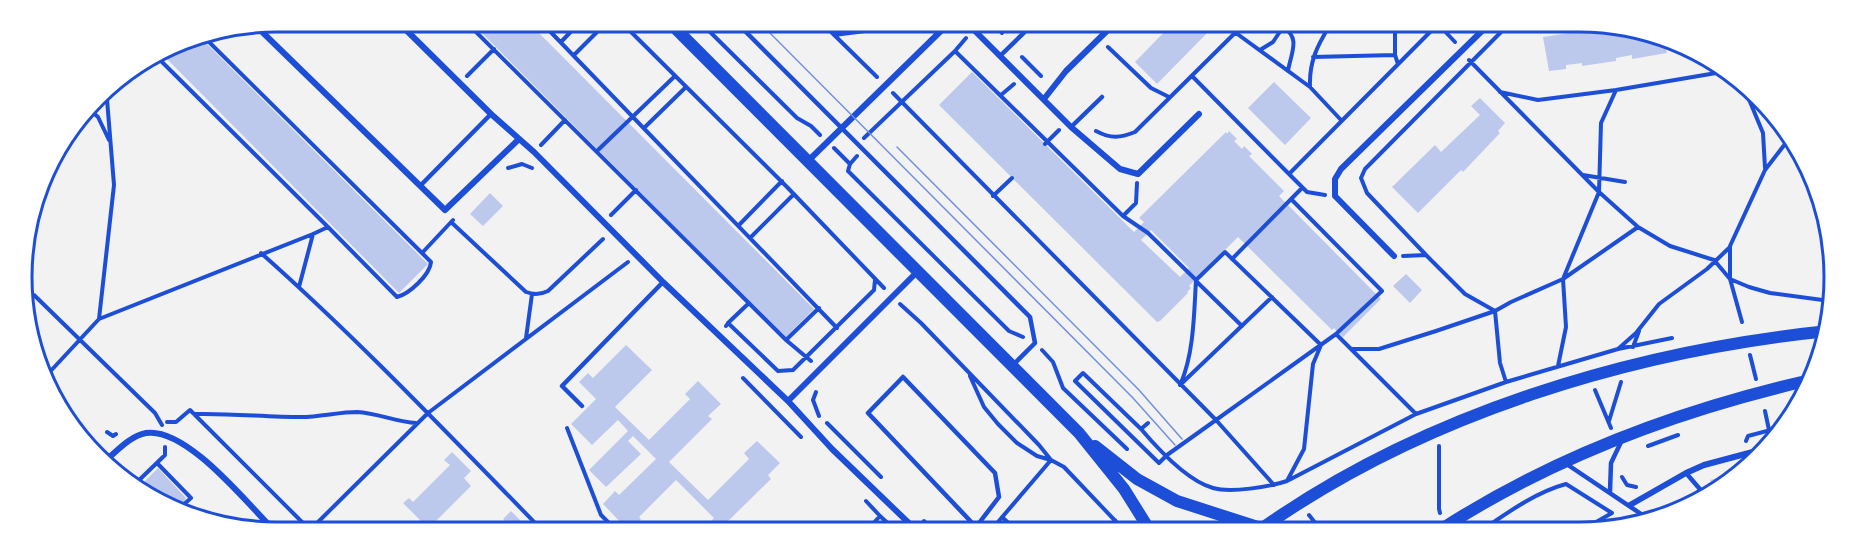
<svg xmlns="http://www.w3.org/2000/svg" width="1856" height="553" font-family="'Noto Sans',sans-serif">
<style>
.building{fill:#bdc9ec;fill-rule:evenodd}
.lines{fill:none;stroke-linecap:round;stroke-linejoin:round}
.path{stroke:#1d4ed8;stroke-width:4}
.service{stroke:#1d4ed8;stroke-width:4.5}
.minor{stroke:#1d4ed8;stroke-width:6}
.secondary{stroke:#1d4ed8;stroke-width:12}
.tram{stroke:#7290e2;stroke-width:1.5}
.rim{fill:none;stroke:#1d4ed8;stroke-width:3}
</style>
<rect width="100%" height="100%" fill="#f2f2f2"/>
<path class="building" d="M471,22H528L814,309L785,338Z
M1172,24H1216L1157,84L1135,62Z
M1616,26H1629L1688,50L1682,51V48L1666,50L1667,53L1632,59V55L1616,58V61L1582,66V63L1566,65V69L1549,71L1543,37Z
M199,36L428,264L399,293L160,52L179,40Z
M972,72L1134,232L1144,222L1139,218L1226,132L1227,134L1229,131L1237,139L1234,141L1242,149L1244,146L1252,154L1249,156L1284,191L1279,196L1381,299L1343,337L1334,328L1332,330L1238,237L1189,286L1191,288L1187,292L1188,293L1160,321L1157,322L939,105ZM1151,230L1189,268L1180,277L1141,240Z
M1274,82L1311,118L1285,145L1248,108Z
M1480,98L1505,123L1498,131L1500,133L1463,172L1461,170L1418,213L1392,187L1435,145L1441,152L1480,115L1471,106Z
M490,193L503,206L483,226L470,214Z
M1406,274L1422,290L1410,303L1393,286Z
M30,342L43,354L38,360L30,343Z
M626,345L652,370L615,407L649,440L690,399L685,394L698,381L721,404L708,416L712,419L669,462L708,500L749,459L744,453L757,441L780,463L768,475L771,479L724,525L727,528H704L714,518L676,480L639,517L641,519L632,528H626L603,504L615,491L619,495L656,459L633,436L628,441L641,454L606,487L589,470L628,431L618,420L592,445L571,424L596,399L579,382L588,373L593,378Z
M452,452L471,471L464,478L471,486L434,523L438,528H428L403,503L409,498L413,502L450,465L444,460Z
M158,468L186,498L180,508L136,490Z
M1742,472L1716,488L1710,480Z
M511,511L528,528H506L509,525L503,519Z"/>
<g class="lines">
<path class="path" d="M466,22L786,340L811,361
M541,22L837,328
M621,22L787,187L884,288
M701,23L797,118L811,126L820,135
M822,23L877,77
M995,24L1002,33
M1395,25V55L1398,64
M1439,25L1455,42
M1125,30L1131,24
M1236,33L1310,87L1341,120
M834,35L928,23
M203,36L422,253
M561,42L580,22
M1108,47L1151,88L1169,97
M1260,50L1273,42L1283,27C1301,38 1291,53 1288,71
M955,51L966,38
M155,55L328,227L313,234
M574,55L607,22
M1022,57L1041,76
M1313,57L1395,55
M1469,60L1599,192L1638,227L1670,246L1714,260L1730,279L1749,287L1770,293L1830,301
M1728,71L1748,97L1763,133L1765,168
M467,76L494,49
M1192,76L1289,174L1437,25
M1310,87C1309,62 1317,46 1330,25
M1500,92L1538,100L1616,90L1728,71
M893,93L1216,420L1167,455L1159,463L1075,381L1083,373L1141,429L1148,423
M1001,95L1014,84
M89,109L98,117L109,140
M645,127L686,87
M1096,131C1111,139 1120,138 1135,132L1244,24
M864,138L955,51L1123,216L1148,233L1196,280L1225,252L1321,345L1313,364L1304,449L1287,481
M1045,144L1059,130
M541,145L565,120
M834,148L850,164L848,171L1009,331L1023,337
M597,151L675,76
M850,164L857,156
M508,168L522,164L532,168
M1289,174L1307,192L1325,195
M1583,175L1625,182
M993,196L1012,178
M1291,199L1382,291L1336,334
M611,215L636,190
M1123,216L1136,203L1137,183
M451,222L526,292C534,295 540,295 548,291L603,239
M739,225L782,181
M328,227L397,297C409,294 430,275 431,262L422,253L453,220
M751,237L794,194
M261,253C359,340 449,435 540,528
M1426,255L1367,193L1361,178L1365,169L1508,25
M1403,256L1426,255L1465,294L1495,311L1500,363L1506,382
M1232,259L1302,188
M1196,281L1242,326
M26,303L34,295L155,413L162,425
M900,304L921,323L1039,445L1051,460
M99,319L114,185L106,87
M1742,322L1730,279V246L1765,170L1792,135
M728,323L749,303
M726,326L728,323L778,371L793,370L874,290L875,280
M526,338L532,294
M786,340L819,308
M1633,347L1639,331
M1352,349H1379L1436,331L1495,311L1511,302L1563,279L1599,192L1601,123L1616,90
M1618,349L1636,333L1659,304L1707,269L1730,247
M1042,350L1053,362L1063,388L1127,449
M1750,355L1756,379
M1558,366L1566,327L1563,279L1638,227
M46,376L99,319L313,234L299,287
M970,376L984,407L998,424L1017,443L1037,456L1051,460L1064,467L1123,529
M743,378L801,437
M1181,383C1194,352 1194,314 1196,280
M1180,385L1272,297
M1595,390L1611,428
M816,392L813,400L819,416
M1765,411L1769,430
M194,414C230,413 266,417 301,417C320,417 339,412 357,412C378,413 396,422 416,423
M1609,421L1621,382
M167,422H176L190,410L307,527
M827,423L881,477
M567,428L601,515L614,528
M1141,429C1158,449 1188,481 1213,488C1231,493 1269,487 1287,481L1416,414L1506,382L1618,349L1672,338
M107,432L113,436L116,434
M1746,441L1748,436L1782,427
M1439,446V509L1440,513
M1648,446L1678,435
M157,463L191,498L183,505L190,512
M1622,477L1627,485L1636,487
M1274,485L1216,420L1336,334L1416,414
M132,487L165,455V447
M866,501L880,516
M1309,515L1320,529
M1002,517L1015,529
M924,521L932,529
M313,527L428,413L628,262
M869,528L880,516L893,528
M992,529L1051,460
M1107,529L1115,520
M1482,530C1507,513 1536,492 1566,484L1612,513L1582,530"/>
<path class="service" d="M737,23L1030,317L1035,343L1014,364
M1000,56L1033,24
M1071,127L1102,97
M420,186L491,114
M903,377L995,473L999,497L976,527L868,413Z
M582,406L562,386L663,282
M1565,463L1650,520
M1686,473L1705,495
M1610,491L1611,463L1622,440
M413,528L416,524"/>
<path class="minor" d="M397,21L491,114L534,152L663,282L788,401L832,449L914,528
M955,23L974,30L1071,127L1120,169L1138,174L1199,114
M255,25L445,210L519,139
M263,32L273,22
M1044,99L1066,71L1114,24
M808,161L949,23
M1394,256L1335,196V179L1341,169L1488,25
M788,401L918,271
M105,461C117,451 130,436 146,433C186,427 245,501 271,527
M1630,505L1686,473L1704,465L1764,449
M974,529L976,527"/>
<path class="secondary" d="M669,22L1079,433L1124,489L1149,529
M1095,446L1137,479L1177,501L1264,529
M1261,529C1423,414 1632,351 1828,331
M1440,530C1554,456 1679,410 1810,380"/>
<path class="tram" d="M760,23L1133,398L1175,445
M897,147L1139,390L1182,439"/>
</g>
<path d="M0 0H1856V553H0ZM277 32H1579A245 245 0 0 1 1824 277V277A245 245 0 0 1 1579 522H277A245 245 0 0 1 32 277V277A245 245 0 0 1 277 32Z" fill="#fff" fill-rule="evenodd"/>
<path class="rim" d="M277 32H1579A245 245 0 0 1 1824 277V277A245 245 0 0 1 1579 522H277A245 245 0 0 1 32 277V277A245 245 0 0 1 277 32Z"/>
</svg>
